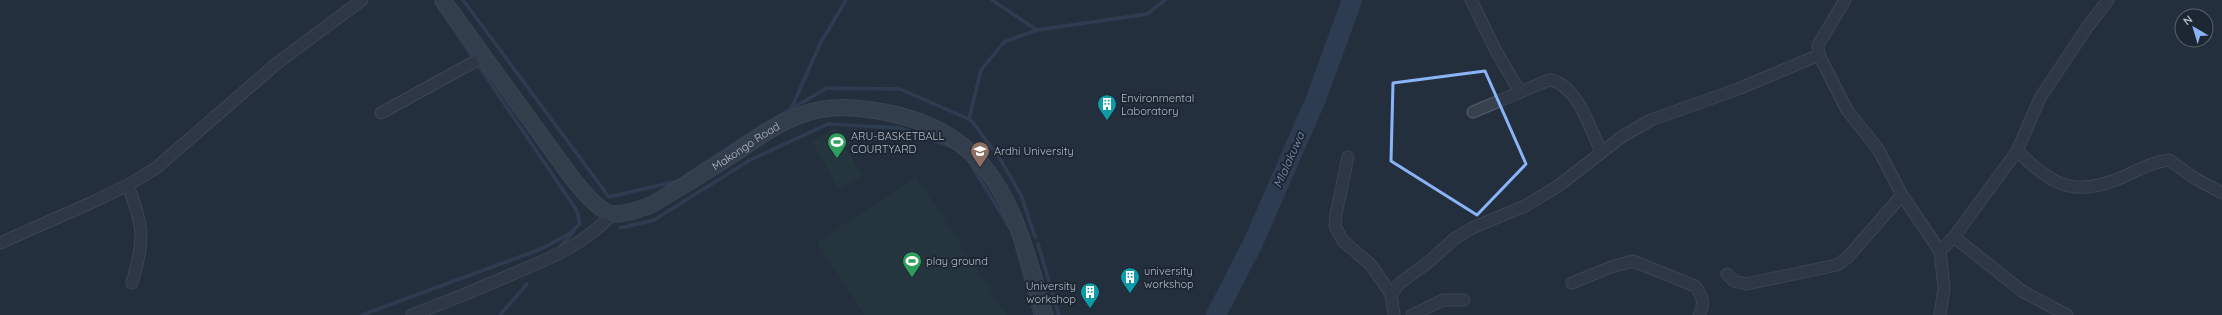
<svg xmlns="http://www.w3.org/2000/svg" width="2222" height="315" font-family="Quicksand,sans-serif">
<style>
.pitch{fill:#263c3f}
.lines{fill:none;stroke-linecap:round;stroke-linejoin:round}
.stream{stroke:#394c67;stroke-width:3.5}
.river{stroke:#394c67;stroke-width:20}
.street-casing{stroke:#565f6c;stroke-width:13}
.secondary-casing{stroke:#565f6c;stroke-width:17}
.street{stroke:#38414e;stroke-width:11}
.secondary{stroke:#465061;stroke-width:15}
.marked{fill:none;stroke:#8ab4f8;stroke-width:3;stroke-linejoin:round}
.labels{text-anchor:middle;stroke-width:4;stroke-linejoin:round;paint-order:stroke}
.poi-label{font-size:11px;fill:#b4bcc9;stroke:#1d2633;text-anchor:start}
.street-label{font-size:11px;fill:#b4bcc9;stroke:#1d2633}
.water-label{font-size:12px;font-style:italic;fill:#7c92b1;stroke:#1d2633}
</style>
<rect width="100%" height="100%" fill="#242f3e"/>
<path class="pitch" d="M835,128L862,176L839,189L812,141Z
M916,177L1007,315H865L817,242Z"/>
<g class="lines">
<path class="stream" d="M463,0L609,197L678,181
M992,0L1037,30L1147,14L1165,0
M436,3L569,199L577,211L580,224
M791,109L821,42L846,0
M969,119L981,70L1004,42L1037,30
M967,158L1010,228
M685,176L758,128L827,88L900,89L971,120L1000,159L1021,195L1035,237
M620,228L654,220L750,160L828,124L900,128L955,148
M1038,244L1059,315
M1016,245L1035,315
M558,249L574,231
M362,315L541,249L567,235L580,224
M500,315L527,284"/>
<path class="river" d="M1216,315L1253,243L1316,99L1352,0"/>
<defs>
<path id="street" d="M1471,0L1496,51L1520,92
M1845,0L1818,45L1819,55L1847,110L1878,149L1902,195L1940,251L1944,288L1940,315
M1473,112L1549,80C1577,83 1590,129 1601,151
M381,113L483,57
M2017,151C2054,186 2073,198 2123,177C2138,170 2153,162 2169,160L2196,179L2222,193
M1348,157L1336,214L1335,226L1343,241L1371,265L1391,294
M128,185C144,230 145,238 132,283
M1954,237L2022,291L2067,315
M0,243L95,201L128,185L156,168L276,64L362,0
M1940,251L1954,237L2017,151L2040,98L2086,29L2108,0
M1727,274L1734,281L1746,284L1837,265L1848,257L1902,195
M1572,283L1611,267L1633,261L1695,286C1703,296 1705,304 1699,315
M412,315C444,303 476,290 508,276C549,259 582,246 613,214
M1394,315L1391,294L1400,283L1430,261L1454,239L1472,228L1525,206L1558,186L1623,136L1651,120L1738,89L1819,55
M1412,315L1443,300H1464"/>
<g id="secondary">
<path id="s1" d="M443,0L567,171C576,183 599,214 615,214C627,214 640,209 651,205C678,189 705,173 731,156C753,141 776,124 801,115C829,104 855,107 884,112C1000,134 1016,217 1045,315"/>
</g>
</defs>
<use href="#street" class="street-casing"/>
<use href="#secondary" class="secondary-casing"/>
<use href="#street" class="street"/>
<use href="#secondary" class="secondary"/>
</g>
<path d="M0 0H2222V315H0ZM1485,71L1526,164L1477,215L1391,161L1393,83Z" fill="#242f3e" fill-opacity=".55" fill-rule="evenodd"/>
<path class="marked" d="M1485,71L1526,164L1477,215L1391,161L1393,83Z"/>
<defs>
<symbol id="building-pin" viewBox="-11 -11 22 30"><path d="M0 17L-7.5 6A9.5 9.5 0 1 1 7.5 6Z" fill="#0f9aa8" stroke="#1d2633"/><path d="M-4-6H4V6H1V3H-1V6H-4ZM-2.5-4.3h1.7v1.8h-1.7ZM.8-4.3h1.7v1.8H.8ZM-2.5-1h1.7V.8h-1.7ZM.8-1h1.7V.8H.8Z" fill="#fff"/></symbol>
<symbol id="stadium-pin" viewBox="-11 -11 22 30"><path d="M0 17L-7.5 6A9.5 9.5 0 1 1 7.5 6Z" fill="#2e9e5b" stroke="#1d2633"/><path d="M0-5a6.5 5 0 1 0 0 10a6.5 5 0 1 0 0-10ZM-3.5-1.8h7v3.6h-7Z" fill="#fff"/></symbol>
<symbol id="university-pin" viewBox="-11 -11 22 30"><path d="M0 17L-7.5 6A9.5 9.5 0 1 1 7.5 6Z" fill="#8d6e63" stroke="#1d2633"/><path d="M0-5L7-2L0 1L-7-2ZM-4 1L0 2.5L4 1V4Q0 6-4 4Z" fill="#fff"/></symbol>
</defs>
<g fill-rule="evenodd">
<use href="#building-pin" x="1096" y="93" width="22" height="30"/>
<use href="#stadium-pin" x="826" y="131" width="22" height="30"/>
<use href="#university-pin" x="969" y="140" width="22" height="30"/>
<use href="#stadium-pin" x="901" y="250" width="22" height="30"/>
<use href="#building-pin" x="1119" y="266" width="22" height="30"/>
<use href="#building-pin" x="1079" y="281" width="22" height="30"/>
</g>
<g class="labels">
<g class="poi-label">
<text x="1121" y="102">Environmental<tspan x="1121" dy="13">Laboratory</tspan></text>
<text x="851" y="140">ARU-BASKETBALL<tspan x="851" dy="13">COURTYARD</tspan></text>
<text x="994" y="155">Ardhi University</text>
<text x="926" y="265">play ground</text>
<text x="1144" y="275">university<tspan x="1144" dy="13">workshop</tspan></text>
<text x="1076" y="290" text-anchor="end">University<tspan x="1076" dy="13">workshop</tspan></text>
</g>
<g class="street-label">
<text dy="4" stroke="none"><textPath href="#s1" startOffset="426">Makongo Road</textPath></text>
</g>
<g class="water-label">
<text transform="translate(1289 160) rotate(-66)" y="4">Mlalakuwa</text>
</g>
</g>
<g transform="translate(2194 28) rotate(322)"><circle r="19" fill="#1d2633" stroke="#59626f"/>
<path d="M0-3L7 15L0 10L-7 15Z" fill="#8ab4f8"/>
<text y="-6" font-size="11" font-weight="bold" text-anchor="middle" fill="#b4bcc9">N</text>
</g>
</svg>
